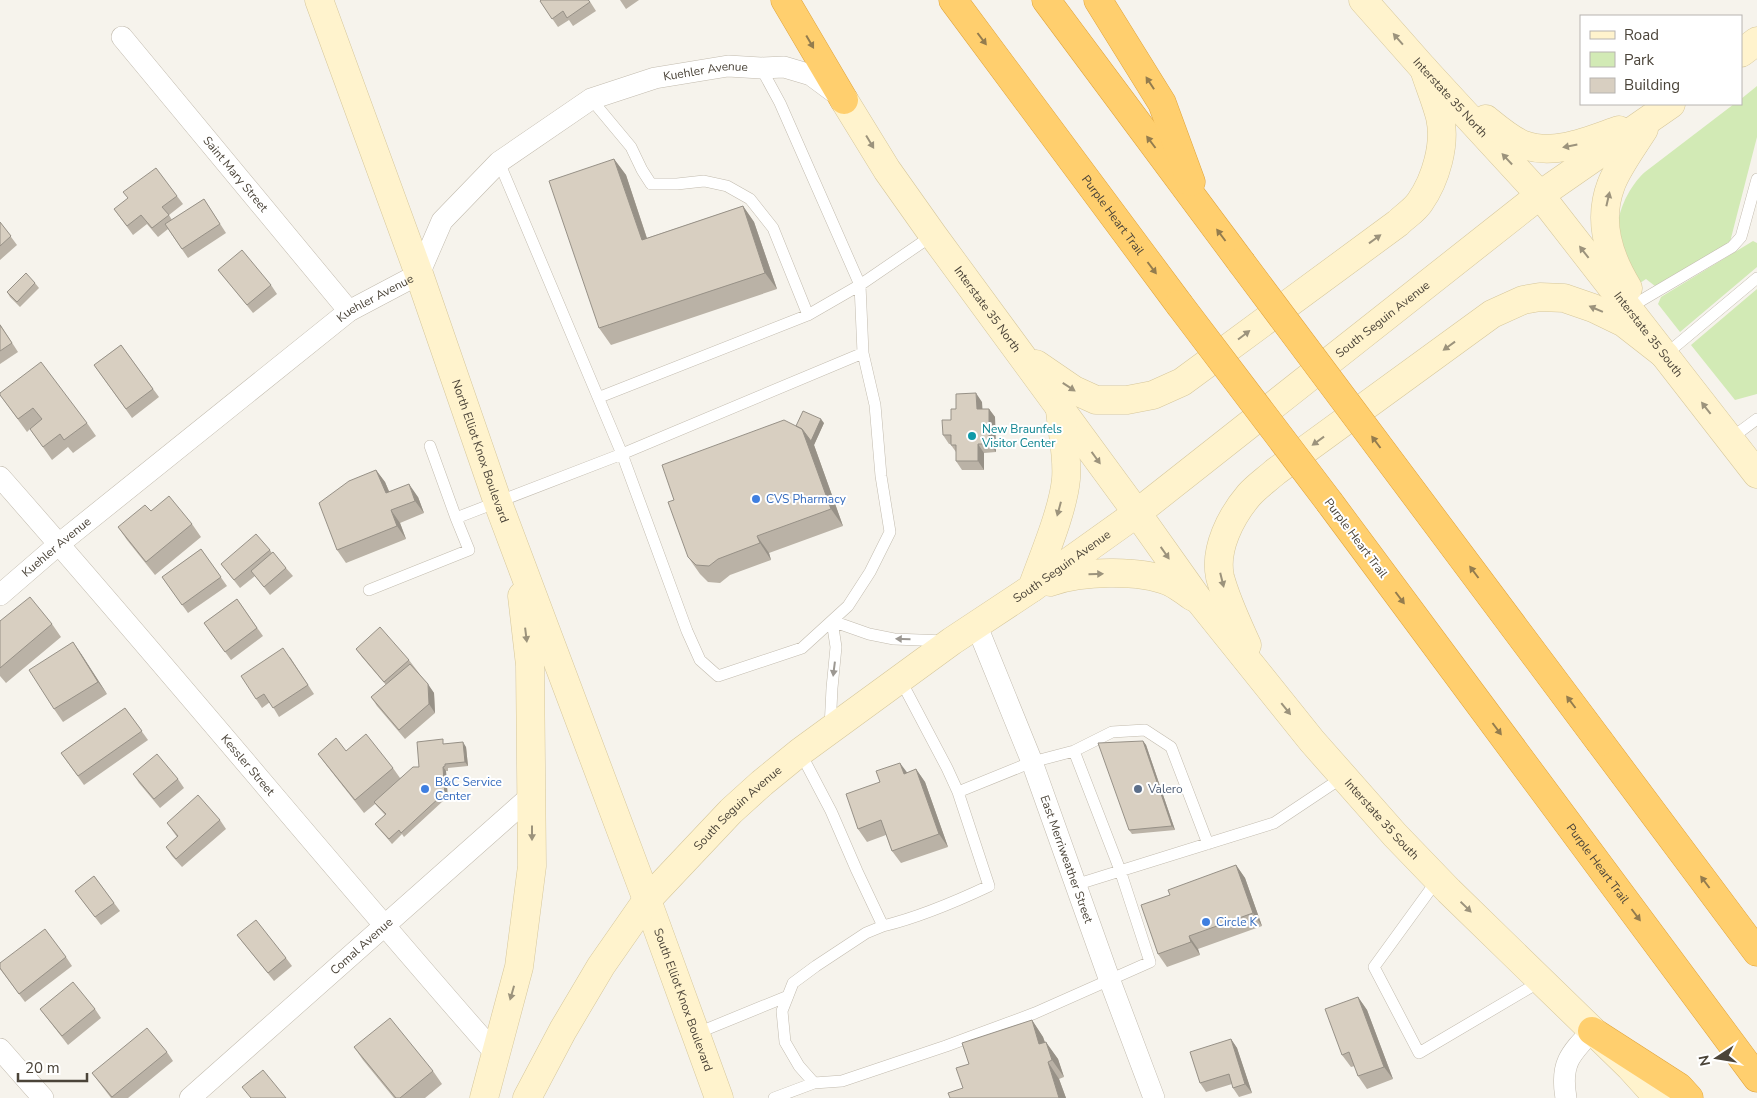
<svg xmlns="http://www.w3.org/2000/svg" width="1757" height="1098" font-family="'Nunito Sans',sans-serif">
<style>
.green{fill:#d2eab5}
.lines{fill:none;stroke-linecap:round;stroke-linejoin:round}
.service-casing{stroke:#c2bbae;stroke-width:12}
.minor-casing{stroke:#c2bbae;stroke-width:22}
.secondary-casing{stroke:#d6c79b;stroke-width:29}
.motorway-casing{stroke:#e0a43c;stroke-width:29}
.service{stroke:#fff;stroke-width:11}
.minor{stroke:#fff;stroke-width:21}
.secondary{stroke:#fff3cd;stroke-width:28}
.motorway{stroke:#ffcf6e;stroke-width:28}
.motorway-bridge-casing{stroke:#e0a43c;stroke-width:29;stroke-linecap:butt}
.motorway-bridge{stroke:#ffcf6e;stroke-width:28}
.wall{fill:#bab2a6}
.shaded-wall{fill:#979187}
.building{fill:#d8cfc1;stroke:#979187}
.oneway{fill:#937c4e}
.oneway2{fill:#9c937c}
.oneway3{fill:#9c9892}
.culture-dot{fill:#0f9aa8;stroke:#fff;stroke-width:2}
.shop-dot{fill:#3f7fe0;stroke:#fff;stroke-width:2}
.service-dot{fill:#5c6f8a;stroke:#fff;stroke-width:2}
.labels{text-anchor:middle;stroke-width:4;stroke-linejoin:round;paint-order:stroke}
.street-label{font-size:12px;fill:#4b4439;stroke:#fff}
.culture-label{font-size:12px;fill:#0d838f;stroke:#fff;text-anchor:start}
.shop-label{font-size:12px;fill:#366cbe;stroke:#fff;text-anchor:start}
.service-label{font-size:12px;fill:#4e5e75;stroke:#fff;text-anchor:start}
</style>
<rect width="100%" height="100%" fill="#f6f3ec"/>
<path class="green" d="M1757,86V137L1730,242L1655,286L1646,279L1640,283C1633,272 1623,259 1619,246C1612,221 1627,188 1645,172L1734,104H1741V99Z
M1753,241L1757,243V267L1680,332L1658,304L1661,297Z
M1757,289V394L1735,400L1691,345Z"/>
<g class="lines">
<defs>
<path id="service" d="M591,99L631,147L642,170L651,184H677L704,181L727,186L750,199L773,228L808,315
M499,162L622,454L863,353
M1637,303L1732,247L1741,237L1757,179
M1665,355L1757,278
M600,397L808,315L860,285L933,235
M1730,439L1757,419
M430,446L456,518
M369,590L469,550L456,518L622,454L687,631L700,660L718,676L802,648L848,606L870,572L890,532L881,476L875,405L863,353L860,285L780,103L761,68
M832,621L869,634L894,639L945,641
M830,728L832,688L836,647L832,621
M1074,751L1112,732L1145,730L1171,747L1208,844
M800,752L831,811L857,871L883,926L866,933L816,966L793,983L782,1011L785,1042L799,1066L814,1083L842,1081L946,1046L1035,1013L1150,962L1120,870L1074,751L1032,762L958,792
M1438,879L1374,967L1419,1053L1541,981
M1075,885L1274,823L1343,777
M883,926C920,917 955,902 989,886L958,792L947,768L900,679
M695,1034L788,996
M774,1098L814,1083"/>
<g id="minor">
<path id="s1" d="M122,37L349,311"/>
<path id="s2" d="M0,477C168,667 328,863 495,1053"/>
<path id="s3" d="M0,595L59,544L349,311L419,274L442,221L499,162L591,99L655,78L728,66L761,68L784,67L811,75L838,95"/>
<path id="s4" d="M976,624L1032,762L1110,981L1154,1098"/>
<path d="M0,1049L43,1098"/>
<path id="s5" d="M190,1098L532,795"/>
<path d="M1566,1098C1560,1064 1570,1054 1592,1031"/>
</g>
<g id="secondary">
<path id="s6" d="M319,0L419,274L498,503L647,900L719,1098"/>
<path id="s7" d="M1363,0L1424,69L1540,195L1757,474"/>
<path d="M1741,53L1757,41"/>
<path id="s8" d="M844,100L887,170L933,235L1137,513L1198,599L1312,741L1395,835L1449,891L1630,1067L1658,1098"/>
<path d="M1486,119C1497,128 1511,140 1524,145C1555,156 1590,140 1619,130"/>
<path d="M1628,288C1609,257 1597,222 1611,185C1617,168 1634,145 1644,129"/>
<path d="M1036,364L1074,390L1096,400H1127L1153,395L1182,382L1398,223C1405,216 1415,210 1420,202C1436,179 1446,144 1440,117C1436,101 1429,85 1424,69"/>
<path d="M1050,582C1081,571 1139,569 1170,582C1178,586 1186,592 1193,597"/>
<path d="M1032,588C1043,557 1063,511 1066,479C1068,456 1062,432 1060,410"/>
<path d="M1247,645C1237,623 1226,600 1220,577C1214,549 1231,516 1249,495C1256,487 1266,480 1275,472L1492,314L1523,300L1540,297L1564,298L1593,308L1624,323L1665,355"/>
<path d="M484,1098L519,967L532,866L530,665L522,596"/>
<path id="s9" d="M527,1098L563,1030L601,966L647,900L731,811L762,783L800,752L952,641L1032,588L1137,513L1540,195L1671,104"/>
</g>
<g id="motorway">
<path d="M785,0L844,100"/>
<path id="s10" d="M953,0L1179,304"/>
<path d="M1046,0L1241,262"/>
<path d="M1098,0L1162,103L1191,182"/>
<path id="s11" d="M1330,503L1757,1078"/>
<path d="M1600,742L1757,952"/>
<path d="M1592,1031L1679,1087L1689,1098"/>
</g>
</defs>
<use href="#service" class="service-casing"/>
<use href="#minor" class="minor-casing"/>
<use href="#secondary" class="secondary-casing"/>
<use href="#motorway" class="motorway-casing"/>
<use href="#service" class="service"/>
<use href="#minor" class="minor"/>
<use href="#secondary" class="secondary"/>
<use href="#motorway" class="motorway"/>
<defs>
<path id="motorway-bridge" d="M1241,262L1600,742
M1179,304L1330,503"/>
</defs>
<use href="#motorway-bridge" class="motorway-bridge-casing"/>
<use href="#motorway-bridge" class="motorway-bridge"/>
</g>
<path class="wall" d="M589,0L596,11L573,26L569,20L558,27L540,1Z
M620,0H639L626,9Z
M614,159L626,175L647,238L743,206L754,222L777,289L611,345L599,328Z
M177,196L183,204L169,215L172,220L204,199L226,233L188,258L168,229L158,237L147,224L133,235L114,209Z
M0,222L17,245L0,260Z
M218,270L271,285L277,294L253,313L225,278Z
M35,283L39,288L20,307L10,297L7,292Z
M0,324L18,352L0,364Z
M121,345L159,397L132,418L94,365Z
M0,395L87,423L96,436L73,453L68,447L52,460L30,429L27,432Z
M982,402V409H989L995,417L996,452L984,453V470H962L956,461V452L951,445V444H949L943,435L951,420L956,409Z
M824,423L814,445L843,526L769,553L771,560L730,575L720,583L708,582L700,574L688,557L674,500L796,426Z
M376,470L385,482L389,491L418,497L424,513L400,523L406,539L346,563L337,550Z
M151,511L192,524L201,537L155,575L127,540L118,527Z
M201,549L227,586L188,613L162,577Z
M270,550L272,553L286,568L293,576L270,595L255,576L240,588L221,564Z
M237,599L263,636L231,660L204,623Z
M0,621L52,624L61,637L6,683L0,676Z
M73,642L107,694L63,722L54,709Z
M356,649L409,660L434,693L435,713L405,739L377,706L371,697L386,685L362,657Z
M290,657L314,694L279,717L270,702L262,708L256,699Z
M125,708L148,740L84,785L61,753Z
M1143,741L1146,745L1175,830L1132,834L1129,830Z
M446,744L466,747L468,766L448,768V771H446L448,801H443L404,837L402,834L392,844L375,824L385,815L375,804L364,813L327,766L318,754L346,751L393,768L400,778L419,767Z
M916,769L925,782L948,847L901,863L892,851L886,835L867,842L858,829L907,773Z
M133,774L178,779L184,788L160,808L139,783Z
M220,820L226,829L182,867L172,856L166,847L177,837L167,823Z
M1236,865L1245,878L1262,926L1198,949L1200,955L1167,967L1158,954L1170,895Z
M94,876L120,911L101,925L75,891Z
M237,935L286,958L292,966L274,981L244,944Z
M66,957L72,966L25,1002L0,969Z
M1358,997L1367,1010L1393,1079L1367,1089L1358,1076L1355,1066L1351,1067L1342,1055Z
M40,1009H95L101,1018L68,1045Z
M1032,1020L1043,1037L1045,1042L1058,1059L1064,1077L1059,1079L1066,1098H950L963,1088Z
M1231,1039L1237,1048L1252,1093L1239,1097L1233,1088L1232,1084L1206,1092L1200,1083Z
M354,1047L433,1071L442,1084L425,1098H394L363,1060Z
M167,1052L173,1061L128,1098H111L92,1073Z"/>
<path class="shaded-wall" d="M614,159L626,175L653,257L642,240Z
M743,206L754,222L777,289L765,273Z
M976,393L982,402L983,417L977,409Z
M989,409L995,417L996,452L989,444Z
M821,419L824,423L814,445L843,526L831,509L802,429Z
M978,444L984,453V470L978,461Z
M376,470L385,482L395,506L386,493Z
M409,484L418,497L424,513L415,501Z
M391,510L400,523L406,539L397,526Z
M757,536L769,553L771,560L760,543Z
M73,642L82,655L107,694L98,682Z
M428,684L434,693L435,713L429,704Z
M1143,741L1146,745L1175,830L1172,826Z
M463,742L466,747L468,766L465,762Z
M900,763L909,775L904,774Z
M443,767L446,771L448,801L445,796Z
M916,769L925,782L948,847L939,834Z
M1236,865L1245,878L1262,926L1253,913Z
M1189,936L1198,949L1200,955L1191,942Z
M1358,997L1367,1010L1393,1079L1384,1067Z
M1032,1020L1043,1037L1051,1061L1039,1044Z
M1231,1039L1237,1048L1252,1093L1245,1084Z
M1046,1042L1058,1059L1064,1077L1052,1060Z
M1048,1062L1059,1079L1066,1098H1059Z"/>
<path class="building" d="M541,0H588L590,2L567,18L563,11L552,19L540,1Z
M614,159L642,240L743,206L765,273L599,328L549,181Z
M156,168L177,196L162,207L169,215L152,228L141,215L127,226L114,209L128,198L123,192Z
M204,199L220,224L182,249L165,224Z
M0,222L11,236L0,246Z
M242,250L271,285L247,305L218,270Z
M26,273L35,283L17,302L7,292Z
M0,325L12,343L0,351Z
M121,345L153,389L126,409L94,365Z
M41,362L87,423L64,440L60,434L43,447L30,429L42,419L33,408L18,419L0,395V393Z
M976,393L977,409H989V444H978V461H956V445H951V435H943L942,420H951V409H956V394Z
M803,411L821,419L811,441L802,429L796,426Z
M784,420L802,429L831,509L757,536L760,543L718,559L709,566L696,565L688,557L668,502L674,500L662,465Z
M376,470L386,493L409,484L415,501L391,510L397,526L337,550L319,503L349,481Z
M169,496L192,524L146,562L118,527L145,505L151,511Z
M256,534L270,550L234,580L221,564Z
M201,549L221,577L182,605L162,577Z
M273,552L286,568L264,587L251,571Z
M30,597L52,624L0,668V621Z
M237,599L257,628L225,652L204,623Z
M380,627L409,660L384,682L356,649Z
M73,642L98,682L54,709L29,670Z
M283,648L308,685L273,708L264,694L256,699L241,676Z
M410,664L428,684L429,704L399,730L371,697Z
M125,708L142,731L78,776L61,753Z
M366,734L393,768L355,800L318,754L336,738L346,751Z
M443,739V744L463,742L465,762L445,764V766L443,767L445,796L440,797L401,833L399,830L389,839L375,824L386,814L374,802L413,767H419L417,742Z
M1143,741L1172,826L1129,830L1098,743Z
M157,754L178,779L154,799L133,774Z
M900,763L904,774L916,769L939,834L892,851L881,820L858,829L846,794L880,782L876,771Z
M198,795L220,820L176,859L166,847L178,836L167,823Z
M1236,865L1253,913L1189,936L1191,942L1158,954L1141,905L1170,895L1168,890Z
M94,876L114,903L95,917L75,891Z
M256,920L286,958L268,973L237,935Z
M45,929L66,957L19,994L0,968V963Z
M73,982L95,1009L62,1036L40,1009Z
M1358,997L1384,1067L1358,1076L1349,1052L1342,1055L1325,1009Z
M390,1018L433,1071L400,1098H396L354,1047Z
M1032,1020L1039,1044L1046,1042L1052,1060L1048,1062L1059,1098H950L948,1093L963,1088L956,1068L969,1064L962,1043Z
M147,1028L167,1052L112,1097L92,1073Z
M1231,1039L1245,1084L1233,1088L1229,1074L1200,1083L1190,1052Z
M263,1070L286,1098H251L242,1087Z"/>
<defs><path id="oneway-solid" d="M-6-.8H1V-3.2L6.5 0L1 3.2V.8H-6Z" transform="scale(1.25)"/></defs>
<g class="oneway">
<use href="#oneway-solid" transform="translate(982 39) rotate(53)"/>
<use href="#oneway-solid" transform="translate(810 42) rotate(60)"/>
<use href="#oneway-solid" transform="translate(1150 83) rotate(-123)"/>
<use href="#oneway-solid" transform="translate(1151 142) rotate(-127)"/>
<use href="#oneway-solid" transform="translate(1221 235) rotate(-127)"/>
<use href="#oneway-solid" transform="translate(1152 268) rotate(53)"/>
<use href="#oneway-solid" transform="translate(1376 442) rotate(-127)"/>
<use href="#oneway-solid" transform="translate(1474 572) rotate(-127)"/>
<use href="#oneway-solid" transform="translate(1400 598) rotate(53)"/>
<use href="#oneway-solid" transform="translate(1571 702) rotate(-127)"/>
<use href="#oneway-solid" transform="translate(1497 729) rotate(53)"/>
<use href="#oneway-solid" transform="translate(1705 882) rotate(-127)"/>
<use href="#oneway-solid" transform="translate(1636 915) rotate(53)"/>
</g>
<g class="oneway2">
<use href="#oneway-solid" transform="translate(1398 39) rotate(-131)"/>
<use href="#oneway-solid" transform="translate(870 142) rotate(59)"/>
<use href="#oneway-solid" transform="translate(1570 146) rotate(169)"/>
<use href="#oneway-solid" transform="translate(1507 159) rotate(-133)"/>
<use href="#oneway-solid" transform="translate(1608 199) rotate(-77)"/>
<use href="#oneway-solid" transform="translate(1375 239) rotate(-36)"/>
<use href="#oneway-solid" transform="translate(1584 252) rotate(-128)"/>
<use href="#oneway-solid" transform="translate(1596 309) rotate(-157)"/>
<use href="#oneway-solid" transform="translate(1244 335) rotate(-37)"/>
<use href="#oneway-solid" transform="translate(1449 346) rotate(144)"/>
<use href="#oneway-solid" transform="translate(1069 387) rotate(33)"/>
<use href="#oneway-solid" transform="translate(1706 408) rotate(-128)"/>
<use href="#oneway-solid" transform="translate(1318 441) rotate(144)"/>
<use href="#oneway-solid" transform="translate(1096 458) rotate(54)"/>
<use href="#oneway-solid" transform="translate(1059 509) rotate(105)"/>
<use href="#oneway-solid" transform="translate(1165 553) rotate(55)"/>
<use href="#oneway-solid" transform="translate(1096 574) rotate(-1)"/>
<use href="#oneway-solid" transform="translate(1222 580) rotate(76)"/>
<use href="#oneway-solid" transform="translate(526 635) rotate(83)"/>
<use href="#oneway-solid" transform="translate(1286 709) rotate(51)"/>
<use href="#oneway-solid" transform="translate(532 833) rotate(90)"/>
<use href="#oneway-solid" transform="translate(1466 907) rotate(44)"/>
<use href="#oneway-solid" transform="translate(512 993) rotate(106)"/>
</g>
<g class="oneway3">
<use href="#oneway-solid" transform="translate(903 639) rotate(-178)"/>
<use href="#oneway-solid" transform="translate(834 669) rotate(97)"/>
</g>
<circle class="culture-dot" cx="972" cy="436" r="5"/>
<g class="shop-dot">
<circle cx="756" cy="499" r="5"/>
<circle cx="425" cy="789" r="5"/>
<circle cx="1206" cy="922" r="5"/>
</g>
<circle class="service-dot" cx="1138" cy="789" r="5"/>
<g class="labels">
<g class="street-label">
<text dy="4" stroke="none"><textPath href="#s3" startOffset="899">Kuehler Avenue</textPath></text>
<text dy="4" stroke="none"><textPath href="#s7" startOffset="131">Interstate 35 North</textPath></text>
<text dy="4" stroke="none"><textPath href="#s1" startOffset="178">Saint Mary Street</textPath></text>
<text dy="4" stroke="none"><textPath href="#s10" startOffset="268">Purple Heart Trail</textPath></text>
<text dy="4" stroke="none"><textPath href="#s3" startOffset="479">Kuehler Avenue</textPath></text>
<text dy="4" stroke="none"><textPath href="#s8" startOffset="254">Interstate 35 North</textPath></text>
<text dy="4" stroke="none"><textPath href="#s9" startOffset="1171">South Seguin Avenue</textPath></text>
<text dy="4" stroke="none"><textPath href="#s7" startOffset="440">Interstate 35 South</textPath></text>
<text dy="4" stroke="none"><textPath href="#s6" startOffset="479">North Elliot Knox Boulevard</textPath></text>
<text transform="translate(1356 538) rotate(53)" y="4">Purple Heart Trail</text>
<text dy="4" stroke="none"><textPath href="#s3" startOffset="74">Kuehler Avenue</textPath></text>
<text dy="4" stroke="none"><textPath href="#s9" startOffset="766">South Seguin Avenue</textPath></text>
<text dy="4" stroke="none"><textPath href="#s2" startOffset="380">Kessler Street</textPath></text>
<text dy="4" stroke="none"><textPath href="#s9" startOffset="361">South Seguin Avenue</textPath></text>
<text dy="4" stroke="none"><textPath href="#s8" startOffset="899">Interstate 35 South</textPath></text>
<text dy="4" stroke="none"><textPath href="#s4" startOffset="252">East Merriweather Street</textPath></text>
<text dy="4" stroke="none"><textPath href="#s11" startOffset="449">Purple Heart Trail</textPath></text>
<text dy="4" stroke="none"><textPath href="#s5" startOffset="229">Comal Avenue</textPath></text>
<text dy="4" stroke="none"><textPath href="#s6" startOffset="1064">South Elliot Knox Boulevard</textPath></text>
</g>
<g class="culture-label">
<text x="982" y="433">New Braunfels<tspan x="982" dy="14">Visitor Center</tspan></text>
</g>
<g class="shop-label">
<text x="766" y="503">CVS Pharmacy</text>
<text x="435" y="786">B&amp;C Service<tspan x="435" dy="14">Center</tspan></text>
<text x="1216" y="926">Circle K</text>
</g>
<g class="service-label">
<text x="1148" y="793">Valero</text>
</g>
</g>
<rect x="1580" y="15" width="162" height="90" fill="#ffffff" stroke="#b7b4b0"/>
<rect x="1590" y="31" width="25" height="8" fill="#fff3cd" stroke="#b7b4b0"/>
<text x="1624" y="40" font-size="15" fill="#4b4439">Road</text>
<rect x="1590" y="52" width="25" height="15" fill="#d2eab5" stroke="#b7b4b0"/>
<text x="1624" y="65" font-size="15" fill="#4b4439">Park</text>
<rect x="1590" y="78" width="25" height="15" fill="#d8cfc1" stroke="#b7b4b0"/>
<text x="1624" y="90" font-size="15" fill="#4b4439">Building</text>
<g transform="translate(1717 1058) rotate(258)" stroke="#ffffff" stroke-width="4" paint-order="stroke">
<path d="M0-4L9 19L0 12L-9 19Z" fill="#4b4439"/>
<text y="-8" font-size="14" font-weight="bold" text-anchor="middle" fill="#4b4439">N</text>
</g>
<path d="M18 1073v8h69v-8" fill="none" stroke="#4b4439" stroke-width="2.5"/>
<text x="25" y="1073" font-size="15" fill="#4b4439" stroke="#ffffff" stroke-width="4" paint-order="stroke">20 m</text>
</svg>
